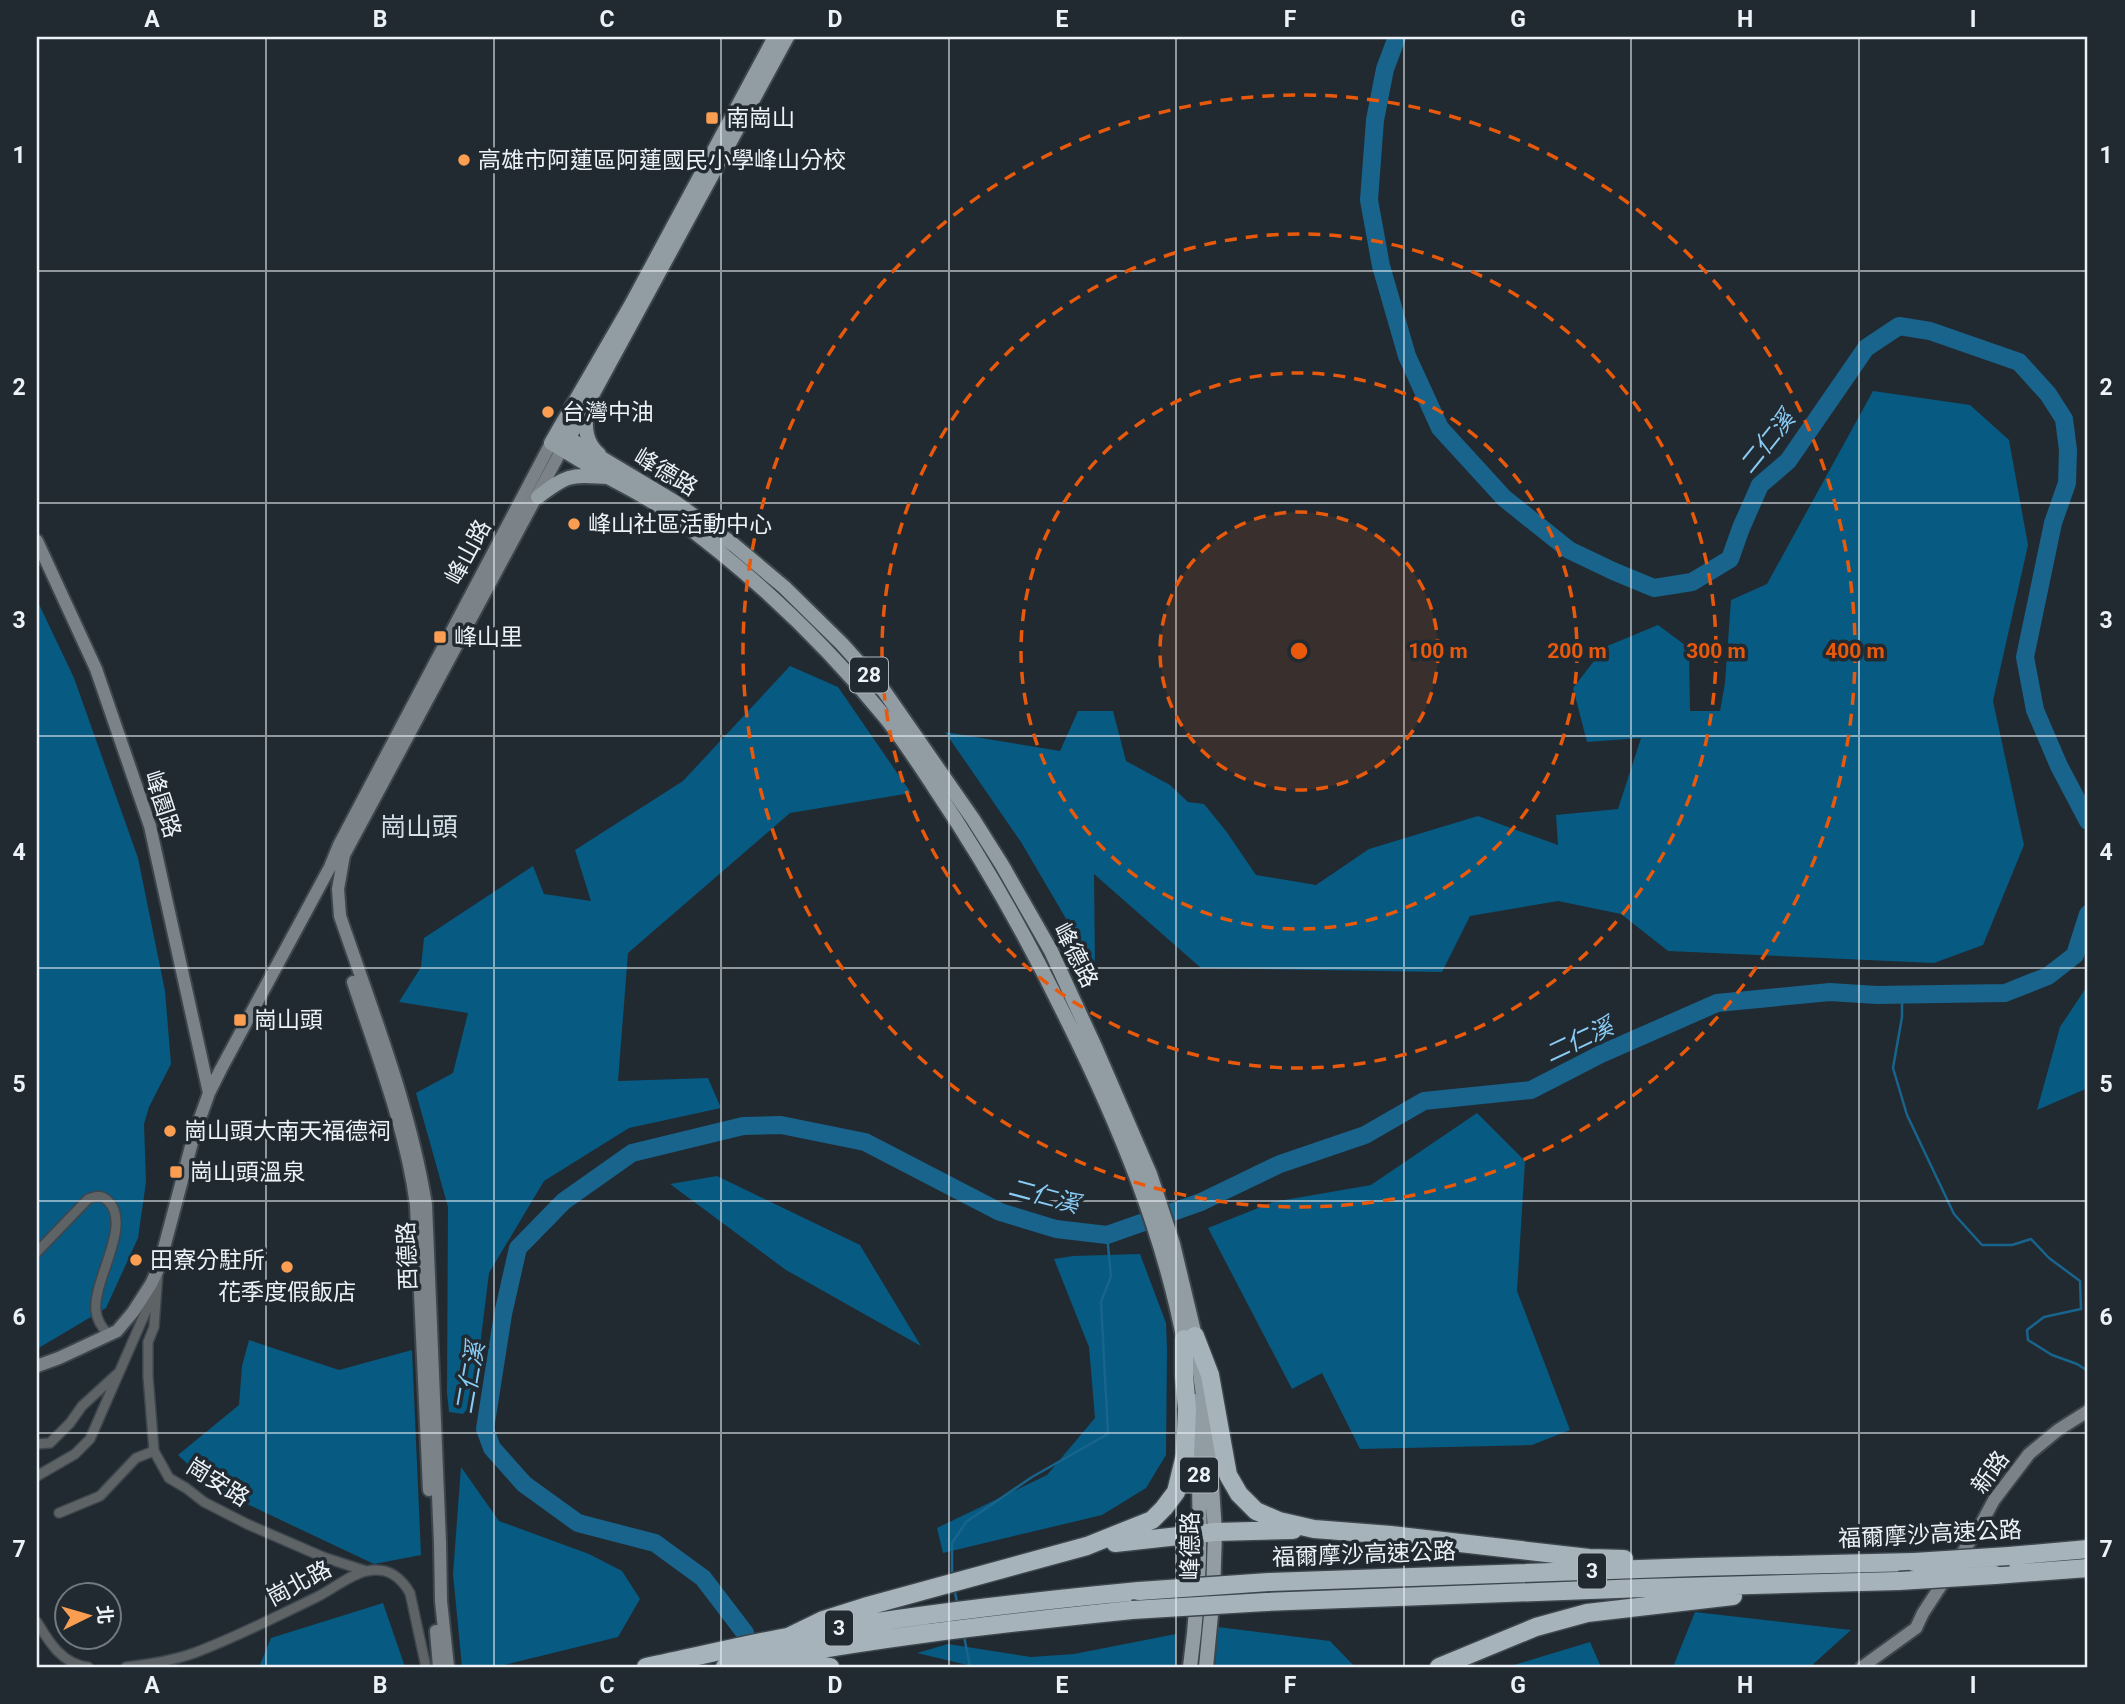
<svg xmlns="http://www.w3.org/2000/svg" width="2125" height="1704" font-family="Roboto,'Noto Sans TC',sans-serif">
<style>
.forest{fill:#075a82}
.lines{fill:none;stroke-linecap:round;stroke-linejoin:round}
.stream{stroke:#18648c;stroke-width:2.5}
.river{stroke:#18648c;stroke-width:18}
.street-casing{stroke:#3d464d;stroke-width:12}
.secondary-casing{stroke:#3d464d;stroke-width:16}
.primary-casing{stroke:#3d464d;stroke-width:18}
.highway-casing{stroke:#3d464d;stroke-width:21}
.street{stroke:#5e6366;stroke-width:9}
.secondary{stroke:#7b8389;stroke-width:12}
.primary{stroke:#929ca3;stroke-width:14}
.highway{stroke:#a7b3bb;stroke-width:18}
.highway-bridge-casing{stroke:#3d464d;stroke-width:21;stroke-linecap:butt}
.highway-bridge{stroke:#a7b3bb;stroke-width:18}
.grid{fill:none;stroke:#ecf2f7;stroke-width:2;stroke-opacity:0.55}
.ring{fill:none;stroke:#e8590c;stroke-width:3.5;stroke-dasharray:12 9}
.poi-dot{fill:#fb9e51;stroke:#212a31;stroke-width:2.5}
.labels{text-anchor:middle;stroke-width:7;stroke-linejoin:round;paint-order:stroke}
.shield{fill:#212a31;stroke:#afb6bc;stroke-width:2}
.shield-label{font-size:21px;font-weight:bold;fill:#ecf2f7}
.poi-label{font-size:23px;fill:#ecf2f7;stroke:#212a31;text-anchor:start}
.street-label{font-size:23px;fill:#ecf2f7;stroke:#212a31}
.water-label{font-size:24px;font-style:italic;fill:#8accf6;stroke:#212a31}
.quarter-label{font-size:26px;fill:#d1dee7;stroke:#212a31}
.centre{fill:#e8590c;stroke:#212a31;stroke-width:3.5}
.ring-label{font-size:21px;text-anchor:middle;font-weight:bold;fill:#e8590c;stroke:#212a31;stroke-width:7;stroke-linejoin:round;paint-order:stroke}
.neatline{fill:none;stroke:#ecf2f7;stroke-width:2.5}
.grid-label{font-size:23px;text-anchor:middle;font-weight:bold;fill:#ecf2f7}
</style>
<rect width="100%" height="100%" fill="#212a31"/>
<path class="forest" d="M1873,391L1970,405L2009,440L2028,545L1993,701L2024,845L1983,945L1934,963L1668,951L1621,914L1558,901L1470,916L1442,972L1201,968L1094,874L1095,968L1021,842L945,732L1060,751L1078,711H1113L1126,761L1170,785L1188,802L1204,804L1226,831L1256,875L1316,885L1369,849L1478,816L1558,845L1556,815L1618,809L1641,738L1587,742L1573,688L1605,647L1658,625L1689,648L1690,711H1720L1725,683L1731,600L1767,584Z
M37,600L74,678L138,858L165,991L171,1064L149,1107L144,1124L146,1182L138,1238L106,1308L37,1349Z
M790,666L838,687L911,793L790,813L628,953L618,1081L708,1078L721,1108L629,1128L544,1181L489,1273L473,1402L463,1414L449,1412L447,1393L448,1207L416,1093L453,1073L468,1013L399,1002L421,967L424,938L533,866L544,894L591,901L575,850L683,781Z
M2088,985V1088L2037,1110L2060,1027Z
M1477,1113L1525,1161L1517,1291L1570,1430L1532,1445L1360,1449L1322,1373L1292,1389L1208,1228L1273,1202L1371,1185Z
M717,1176L860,1245L921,1346L786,1270L670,1184Z
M1140,1254L1166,1323L1167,1350L1166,1455L1146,1488L1102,1515L943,1553L937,1528L1047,1475L1095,1418L1089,1347L1054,1259L1073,1256Z
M249,1340L339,1370L412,1350L421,1555L374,1564L213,1488L178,1455L239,1405L242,1366Z
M461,1467L499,1521L589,1554L622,1571L640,1599L618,1637L496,1667H462L453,1574Z
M383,1603L405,1667H259L271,1638Z
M1695,1612L1851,1630L1810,1667H1673Z
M1218,1627L1330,1641L1355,1667H1215Z
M1176,1634V1667H976L917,1653L948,1644L1031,1657L1074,1654Z
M1590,1642L1601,1667H1507Z"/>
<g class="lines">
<path class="stream" d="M1902,995V1017L1893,1068L1907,1115L1954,1214L1982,1245H2012L2031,1239L2049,1258L2080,1281L2081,1309L2044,1317L2027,1330L2028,1340L2052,1355L2077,1364L2088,1371
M952,1575V1543L966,1522L1032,1477L1108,1434L1101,1302L1111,1276L1107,1235
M954,1588L957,1602
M964,1636L970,1667
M1211,1667H1222"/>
<path class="river" d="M1397,37L1385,69L1375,120L1369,200L1381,266L1407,356L1440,428L1504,498L1569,550L1613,571L1654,588L1692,582L1730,559L1741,528L1760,485L1788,461L1866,348L1899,326L1930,331L2019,362L2048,394L2064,419L2068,450L2067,483L2053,523L2025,657L2035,710L2059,766L2088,821
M753,1657L745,1633L703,1578L655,1543L578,1523L524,1484L492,1448L485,1429L503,1314L518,1248L564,1201L632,1153L743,1126L781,1125L865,1142L1000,1212L1056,1229L1107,1235L1201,1202L1280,1164L1365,1135L1424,1101L1531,1090L1601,1054L1717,1003L1830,992L1877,995L2005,993L2048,976L2075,955L2088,914"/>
<defs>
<path id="street" d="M37,1252L88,1199C96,1196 101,1194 108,1201C133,1225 92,1281 96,1311C97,1321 102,1328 109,1335
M158,1273L154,1327L148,1342V1376L154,1451L169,1478L186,1488L204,1502L247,1524L323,1557L366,1571
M37,1444L50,1443L70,1423L82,1406L117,1374
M37,1476L75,1454L90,1439L146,1311L154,1286
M59,1513L100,1496L136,1458L154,1451
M37,1622C49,1642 62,1664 88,1667
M126,1667C148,1664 172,1661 194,1653C235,1638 275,1617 315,1598C332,1590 350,1574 367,1571C387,1567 400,1576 410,1593L426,1667"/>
<path id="secondary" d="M37,541L96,669L150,826L209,1093
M353,982C377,1055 406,1129 416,1205L429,1490
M37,1366L59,1358L117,1331L133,1312L151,1284L159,1267L194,1135L209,1093L221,1069L330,867L339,845L551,443
M436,1631L439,1667
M448,1667L441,1601L440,1543L426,1205C410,1106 372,1010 340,916L338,889L344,855L562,449
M1862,1667L1916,1628L1923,1613L1980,1526L1994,1500L2029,1454L2058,1430L2088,1411"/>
<path id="primary" d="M775,37L631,305L551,443C571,454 590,467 610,478C630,489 651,499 669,513C749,571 822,640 885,717C903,739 918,763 934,787C984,861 1028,939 1067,1020C1118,1123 1164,1233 1185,1347
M586,413C585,429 586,443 599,454
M558,432L675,502L734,545L784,587L842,644L884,691L973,819L1002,865L1051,951L1096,1049L1150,1174L1173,1244L1195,1336L1209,1440L1215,1532L1213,1594L1206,1667
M565,445L787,37
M538,497C568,474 570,475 607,477
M1190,1667C1202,1579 1202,1490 1194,1401"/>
<path id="highway" d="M1195,1336L1210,1375L1228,1475L1239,1494L1256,1511L1279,1521L1314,1529L1391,1535L1589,1558L1624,1559
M1115,1543L1215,1532L1293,1530
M2009,1556L2088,1549
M1995,1575L2088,1568
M1269,1582L1697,1567L1914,1562
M1266,1602L1643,1588L1899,1581
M790,1636L823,1620L864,1607L1087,1546L1152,1520L1164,1508L1176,1492L1185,1455L1187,1409L1184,1375V1339
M784,1662L830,1667
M646,1667C695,1657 743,1645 792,1636C907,1615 1023,1602 1139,1591
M725,1667C859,1639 996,1624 1132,1610
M1439,1667L1536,1627L1587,1613L1733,1596"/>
</defs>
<use href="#street" class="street-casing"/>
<use href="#secondary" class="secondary-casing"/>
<use href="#primary" class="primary-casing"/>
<use href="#highway" class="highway-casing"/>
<use href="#street" class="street"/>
<use href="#secondary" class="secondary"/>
<use href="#primary" class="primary"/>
<use href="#highway" class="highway"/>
<defs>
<path id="highway-bridge" d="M1914,1562L2009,1556
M1899,1581L1995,1575
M1139,1591L1269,1582
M1132,1610L1266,1602"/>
</defs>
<use href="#highway-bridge" class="highway-bridge-casing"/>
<use href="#highway-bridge" class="highway-bridge"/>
</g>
<path class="grid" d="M266,37V1667M494,37V1667M721,37V1667M949,37V1667M1176,37V1667M1404,37V1667M1631,37V1667M1859,37V1667M37,271H2088M37,503H2088M37,736H2088M37,968H2088M37,1201H2088M37,1433H2088"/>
<circle cx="1299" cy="651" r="139" fill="#e8590c" fill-opacity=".12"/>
<g class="ring">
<circle cx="1299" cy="651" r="139"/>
<circle cx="1299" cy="651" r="278"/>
<circle cx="1299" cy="651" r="417"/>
<circle cx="1299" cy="651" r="556"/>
</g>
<g class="poi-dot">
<rect x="705" y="111" width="14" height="14" rx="3.5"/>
<circle cx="464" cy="160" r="7"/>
<circle cx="548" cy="412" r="7"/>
<circle cx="574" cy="524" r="7"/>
<rect x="433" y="630" width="14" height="14" rx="3.5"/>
<rect x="233" y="1013" width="14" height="14" rx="3.5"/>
<circle cx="170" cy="1131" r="7"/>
<rect x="169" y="1165" width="14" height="14" rx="3.5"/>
<circle cx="136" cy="1260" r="7"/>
<circle cx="287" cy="1267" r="7"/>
</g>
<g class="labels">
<g class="shield">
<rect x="850" y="657.5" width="38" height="35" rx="5"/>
<rect x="1180" y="1457.5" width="38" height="35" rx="5"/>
<rect x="1578" y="1553.5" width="28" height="35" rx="5"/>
<rect x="825" y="1610.5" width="28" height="35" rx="5"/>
</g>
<g class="shield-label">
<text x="869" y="682">28</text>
<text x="1199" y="1482">28</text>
<text x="1592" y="1578">3</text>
<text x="839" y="1635">3</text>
</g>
<g class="poi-label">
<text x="726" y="126">南崗山</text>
<text x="478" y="168">高雄市阿蓮區阿蓮國民小學峰山分校</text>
<text x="562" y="420">台灣中油</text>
<text x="588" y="532">峰山社區活動中心</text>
<text x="454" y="645">峰山里</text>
<text x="254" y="1028">崗山頭</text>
<text x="184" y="1139">崗山頭大南天福德祠</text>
<text x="190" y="1180">崗山頭溫泉</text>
<text x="150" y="1268">田寮分駐所</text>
<text x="287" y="1300" text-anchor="middle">花季度假飯店</text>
</g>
<g class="street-label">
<text transform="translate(666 472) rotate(31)" y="8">峰德路</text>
<text transform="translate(468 552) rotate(-62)" y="8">峰山路</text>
<text transform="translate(163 804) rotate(72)" y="8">峰園路</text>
<text transform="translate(1076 955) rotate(63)" y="8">峰德路</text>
<text transform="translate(407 1256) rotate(-92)" y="8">西德路</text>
<text transform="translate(1990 1472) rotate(-54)" y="8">新路</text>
<text transform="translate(218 1482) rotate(32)" y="8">崗安路</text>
<text transform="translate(1930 1534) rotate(-3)" y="8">福爾摩沙高速公路</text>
<text transform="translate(1190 1546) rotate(-90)" y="8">峰德路</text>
<text transform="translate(1364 1554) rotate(-2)" y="8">福爾摩沙高速公路</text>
<text transform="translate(299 1583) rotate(-28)" y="8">崗北路</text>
</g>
<g class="water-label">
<text transform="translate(1767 442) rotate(-51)" y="8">二仁溪</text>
<text transform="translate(1579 1040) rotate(-25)" y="8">二仁溪</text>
<text transform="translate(1044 1196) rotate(15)" y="8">二仁溪</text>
<text transform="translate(470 1378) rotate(-80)" y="8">二仁溪</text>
</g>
<g class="quarter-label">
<text x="419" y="836">崗山頭</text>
</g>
</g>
<circle cx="1299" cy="651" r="10" class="centre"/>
<g class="ring-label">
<text x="1438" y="658">100 m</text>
<text x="1577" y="658">200 m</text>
<text x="1716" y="658">300 m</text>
<text x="1855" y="658">400 m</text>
</g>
<rect width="2125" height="1704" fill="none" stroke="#212a31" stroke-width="77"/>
<g transform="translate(88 1616) rotate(85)"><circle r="33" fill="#212a31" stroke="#727a80" stroke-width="2"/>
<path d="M0-5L12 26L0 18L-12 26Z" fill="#fb9e51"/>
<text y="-10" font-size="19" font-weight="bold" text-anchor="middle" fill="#ecf2f7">北</text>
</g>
<rect x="38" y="38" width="2048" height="1628" class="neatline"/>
<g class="grid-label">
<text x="152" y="27">A</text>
<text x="380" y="27">B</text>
<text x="607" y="27">C</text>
<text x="835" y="27">D</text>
<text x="1062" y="27">E</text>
<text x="1290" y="27">F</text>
<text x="1518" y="27">G</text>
<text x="1745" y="27">H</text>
<text x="1973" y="27">I</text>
<text x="19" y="163">1</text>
<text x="2106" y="163">1</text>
<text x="19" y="395">2</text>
<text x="2106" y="395">2</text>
<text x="19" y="628">3</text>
<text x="2106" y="628">3</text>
<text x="19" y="860">4</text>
<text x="2106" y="860">4</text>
<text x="19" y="1092">5</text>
<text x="2106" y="1092">5</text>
<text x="19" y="1325">6</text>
<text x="2106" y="1325">6</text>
<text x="19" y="1557">7</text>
<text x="2106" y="1557">7</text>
<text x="152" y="1693">A</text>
<text x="380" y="1693">B</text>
<text x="607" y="1693">C</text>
<text x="835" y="1693">D</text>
<text x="1062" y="1693">E</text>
<text x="1290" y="1693">F</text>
<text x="1518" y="1693">G</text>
<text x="1745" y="1693">H</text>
<text x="1973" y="1693">I</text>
</g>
</svg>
